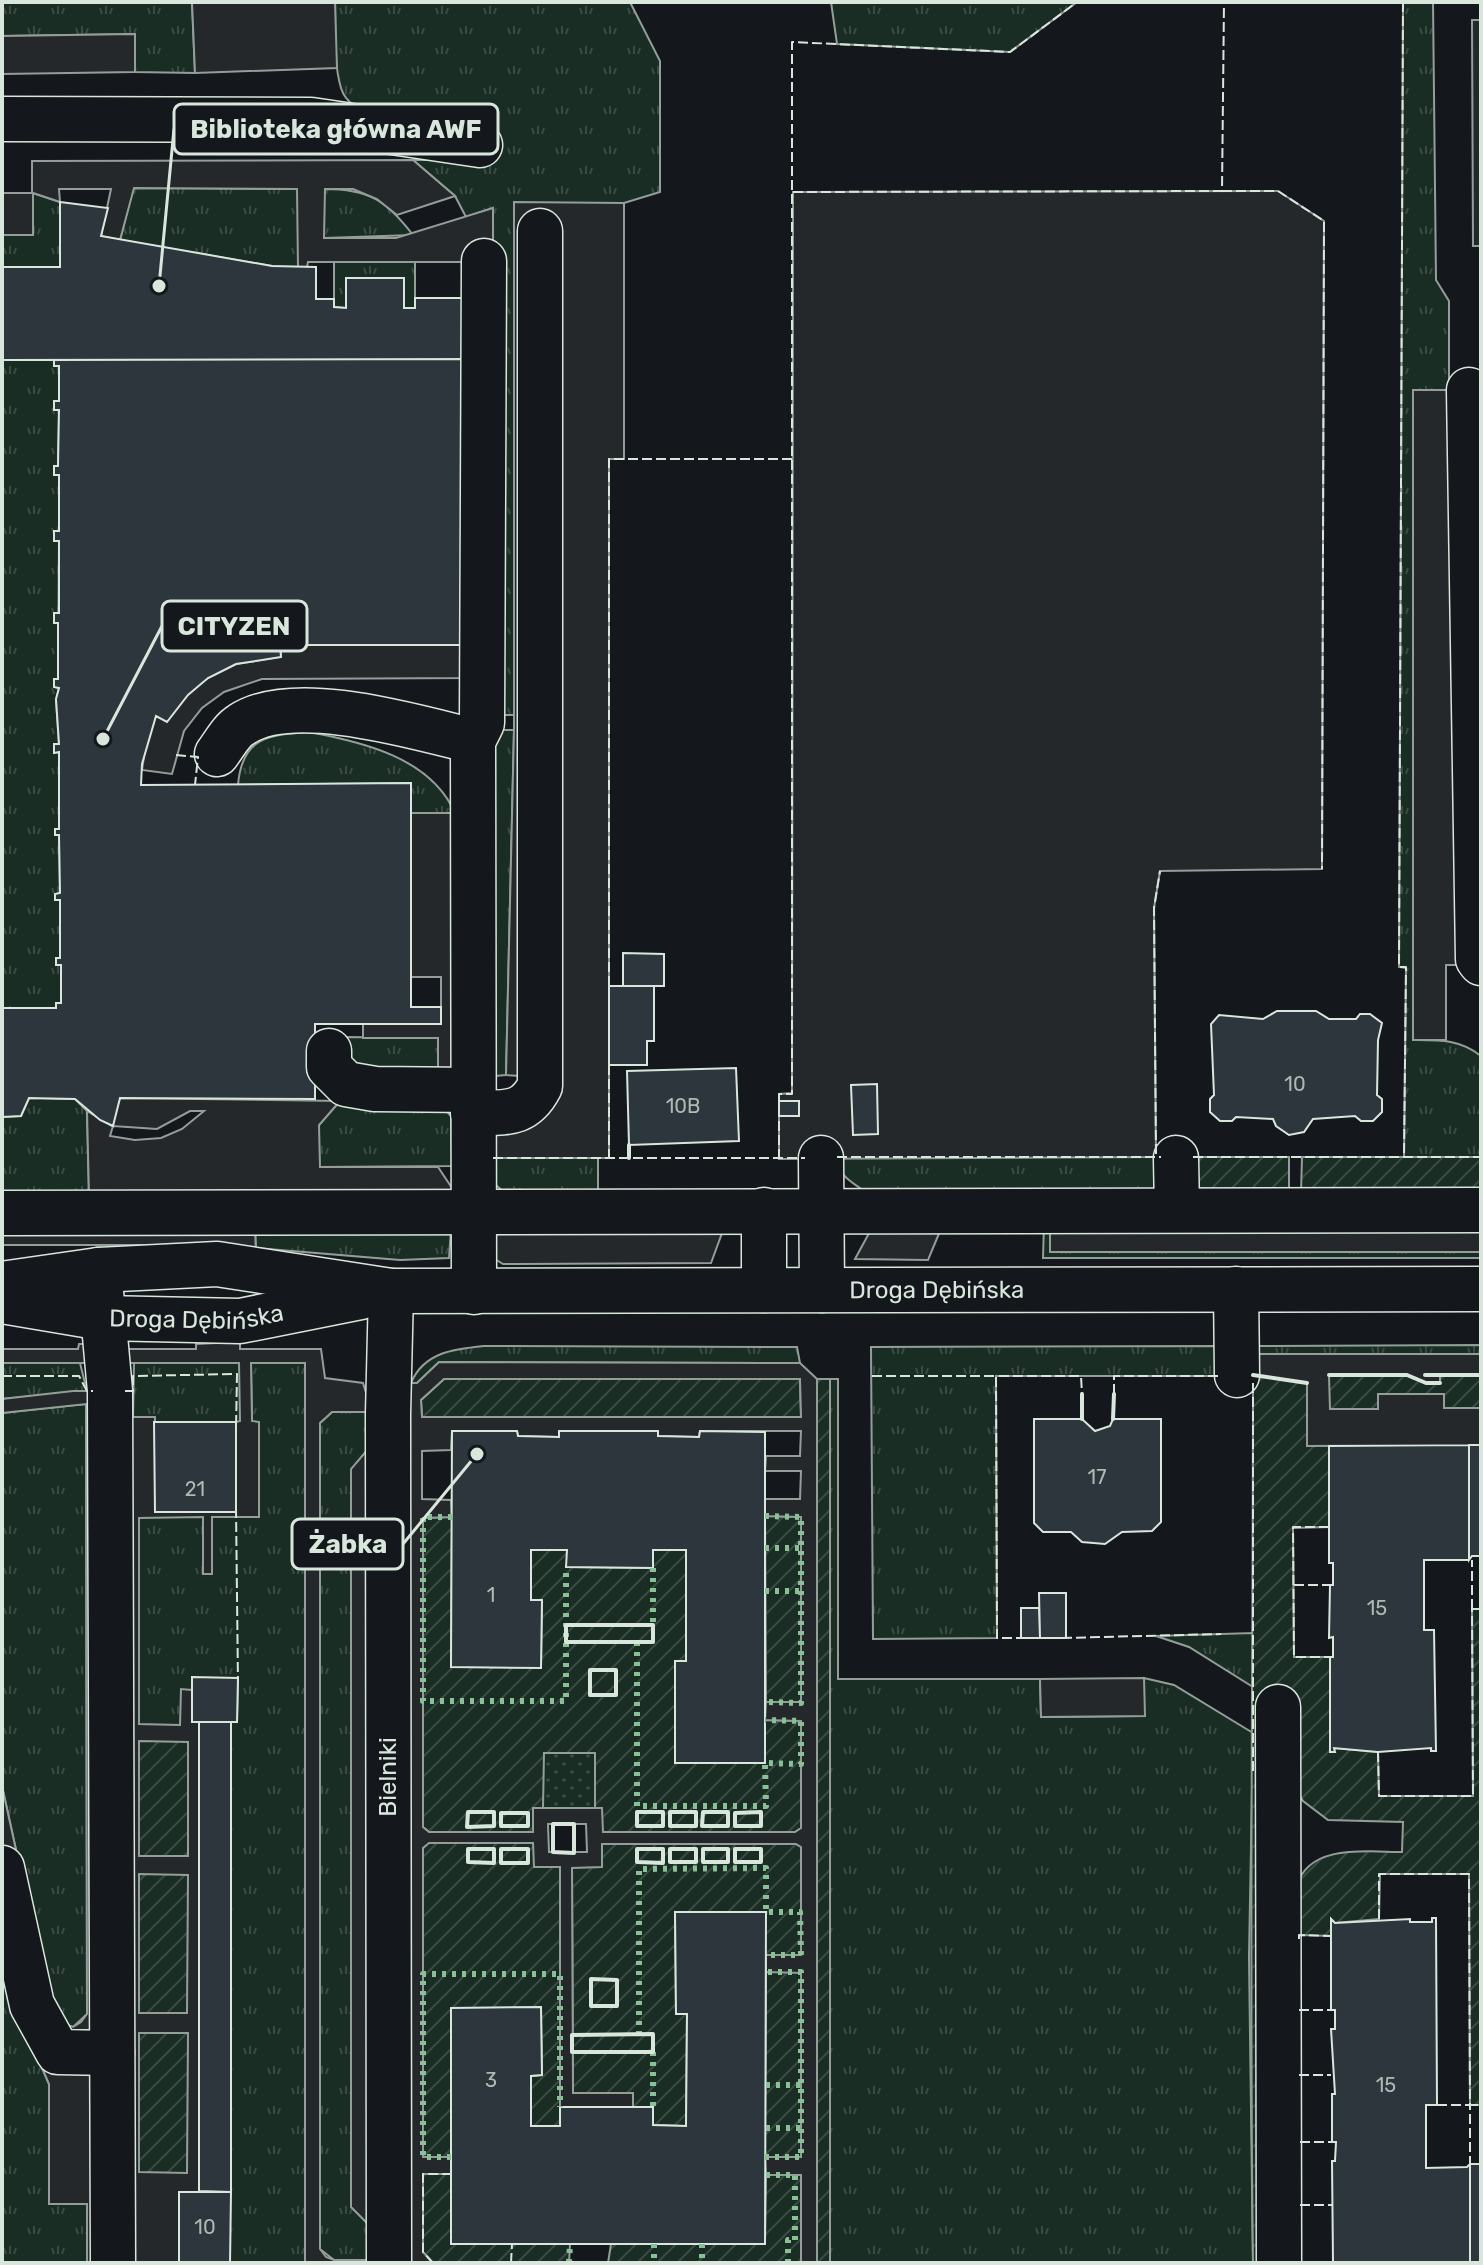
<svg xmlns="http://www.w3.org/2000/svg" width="1483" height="2265" font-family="Rubik,sans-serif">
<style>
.grass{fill:url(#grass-tufts);stroke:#939e99;stroke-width:2}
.park{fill:url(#park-dots);stroke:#939e99;stroke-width:2}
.garden{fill:url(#garden-furrows);stroke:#939e99;stroke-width:2}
.parking{fill:#24282b;stroke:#939e99;stroke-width:2;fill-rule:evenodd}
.building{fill:#2c363c;stroke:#d8e6dc;stroke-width:2}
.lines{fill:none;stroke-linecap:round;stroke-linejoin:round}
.minor-casing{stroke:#d8e6dc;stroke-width:47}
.minor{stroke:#14181c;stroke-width:44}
.hedge{stroke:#8ac095;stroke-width:6;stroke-dasharray:4 6;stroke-linecap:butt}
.fence{stroke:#d8e6dc;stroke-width:2;stroke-dasharray:10 4;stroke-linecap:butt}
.wall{stroke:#d8e6dc;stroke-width:4}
.labels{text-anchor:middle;stroke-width:6;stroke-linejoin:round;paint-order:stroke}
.number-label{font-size:20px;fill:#adbab4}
.street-label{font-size:24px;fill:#d8e6dc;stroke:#14181c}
.leader{fill:none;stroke:#d8e6dc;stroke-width:3}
.callout-dot{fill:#d8e6dc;stroke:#14181c;stroke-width:3}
.callout{fill:#14181c;stroke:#d8e6dc;stroke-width:3}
.callout-label{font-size:26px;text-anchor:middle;font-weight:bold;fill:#d8e6dc}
</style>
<defs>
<pattern id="grass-tufts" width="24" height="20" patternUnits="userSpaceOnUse" patternTransform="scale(2)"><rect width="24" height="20" fill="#1a2d24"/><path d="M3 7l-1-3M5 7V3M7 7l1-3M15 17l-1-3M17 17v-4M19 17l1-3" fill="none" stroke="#3b4b43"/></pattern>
<pattern id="park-dots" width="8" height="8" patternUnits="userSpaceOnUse" patternTransform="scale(2)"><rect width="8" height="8" fill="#1a2d24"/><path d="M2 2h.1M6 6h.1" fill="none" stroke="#3b4b43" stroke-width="1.8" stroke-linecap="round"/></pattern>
<pattern id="garden-furrows" width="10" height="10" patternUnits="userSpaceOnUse" patternTransform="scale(2)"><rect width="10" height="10" fill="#1a2d24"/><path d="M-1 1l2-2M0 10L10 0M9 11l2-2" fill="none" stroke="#3b4b43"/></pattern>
</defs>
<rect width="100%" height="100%" fill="#14181c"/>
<path class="grass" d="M2,2H201L192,3L195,73L135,72L134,34L2,36Z
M335,2H630L660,61V192L624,203H514V715H494L493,208L466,217L455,196L413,160H450L480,145L476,115C440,113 354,131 341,88C333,61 336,30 335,2Z
M831,2H1077L1010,52L837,44Z
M1403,2H1433L1436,280L1449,301V390H1413V1040C1439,1040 1460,1039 1481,1056V1157H1404L1406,968L1399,967Z
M133,188L298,189V268L272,266L120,240Z
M324,189C369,189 386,200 413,235L324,238Z
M33,193L60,202V267H2V235H33Z
M334,262H415V308H404V278H346V308L334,307Z
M2,360H54V366H59V401H54V410H59L58,466H54V474L59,475V531H54V540L59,541L58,679H54V687L59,688L56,700L59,744L54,745V752L59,753V829H55V835H59L60,893L56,894L55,899L60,900V958L56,959V964L61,965V1003H56V1008H2Z
M494,730H514L506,1075L495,1076Z
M309,732C363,742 431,758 455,813H411V783L238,785C242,737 268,735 309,732Z
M342,1037L438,1038V1078L350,1064Z
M29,1098L75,1099L87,1111L89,1196H2V1117L21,1116Z
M436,1100L451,1116L452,1166L319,1167V1125L340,1101Z
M833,1157H1156L1157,1194L872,1196C857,1186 838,1176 833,1157Z
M493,1158H598V1196L508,1195L492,1182Z
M1044,1224H1050V1252H1481V1258H1043Z
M255,1229H451L449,1258L400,1260L256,1248Z
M1481,1345V1354H1254L1253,1346Z
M484,1346L797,1347L800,1363L439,1362L417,1383H411C424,1352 454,1349 484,1346Z
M1219,1346V1376H996L997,1638L873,1639L871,1347Z
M2,1363H80L87,1391L2,1399Z
M134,1363H240V1422H154V1418H133Z
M251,1363H305V2263H230L231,1722H237L238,1678H192V1690H181V1725H139V1517H203V1573L212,1517H259V1422H252Z
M830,1379H838V1679H1040L1041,1717L1144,1716V1678L1174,1685L1253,1733L1249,1957L1253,2263H830Z
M86,1404L87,2014L73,2027L64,2024L50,2005L2,1786V1413Z
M332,1412H370L369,1448L351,1470V2206L369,2225L370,2260H334L320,2249V1423Z
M1253,1633V1687L1189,1647L1156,1636Z
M2,1943L17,2010L49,2084V2203L87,2204V2263H2Z"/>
<path class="park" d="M543,1753H595V1808H543Z"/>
<path class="garden" d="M1197,1157H1289V1193H1198Z
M1302,1157H1481V1193H1301Z
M1253,1375L1307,1383V1445L1329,1446V1527L1293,1528L1294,1657H1330L1334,1748L1378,1752L1379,1796H1473L1472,1609H1481V2105H1470L1469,1874H1380L1379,1919L1335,1923L1331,1919V1936L1299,1935C1298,1921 1293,1899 1297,1885C1310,1843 1368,1852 1402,1852L1403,1822L1328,1820L1303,1801L1295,1788L1298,1699L1262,1700L1265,2263H1253C1249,1967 1253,1671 1253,1375Z
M1329,1375H1407L1426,1383H1439L1440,1375H1481V1408H1444V1394H1379L1378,1409H1329Z
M444,1379H800L801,1417H422L421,1400Z
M817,1379H830V2263H817Z
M765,1516L801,1517V1703L766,1702Z
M452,1517L451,1667H541L542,1600H531V1550H567V1567L653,1568V1550H686V1661L675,1662L676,1763H765V1720L801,1721V1828L795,1832H602V1809L595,1808V1753H544L543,1808H533V1832H429L423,1827V1518Z
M139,1741H188V1856H139Z
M428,1843H534L560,1867V2126H531V2076L542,2075L541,2008H451V2157H423V1848Z
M602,1844H796L801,1847V1955H766L675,1912L676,2014H687L686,2126L653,2125V2108L633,2107V2093H573L572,1867H602Z
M139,1874H188V2013H139Z
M766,1972H801V2157H765Z
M139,2032L188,2033V2173H139Z
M423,2174H451V2244H570L569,2263H433L423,2252Z
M766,2175H801V2263H608L611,2244H765Z"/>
<path class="parking" d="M192,2H335L337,68L195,73Z
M1472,20H1481V246H1473Z
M135,34V72L2,74V36Z
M413,160L455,196L397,215L377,199L353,189H325L324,238H396L493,208V262H308L307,267L298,268L297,189L134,188L120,240L101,236L111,189H59L60,202L33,193V235H2V193H32V161Z
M1278,191L1324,221L1322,869L1160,871L1154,908L1156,1157L779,1159V1094L792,1093L793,192Z
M514,202L624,203V459H609V1158H493V1127H520V1076L506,1075L514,730Z
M1413,390H1481V965H1446V1040H1413Z
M280,645H472V678L262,679L224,692L202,708L184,731L172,774L142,770L146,743L156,716L208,678L236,664L281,657Z
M411,813H455V1077L438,1078V1038H363V1024L441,1023V977H411Z
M120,1098L340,1101L319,1125L320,1167H438L456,1194L89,1196L87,1111L112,1126ZM190,1111H204L182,1129L161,1138L135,1140L110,1136L113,1126L157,1129Z
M874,1224H943L928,1260L855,1259Z
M1050,1224L1481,1226V1252H1050Z
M492,1225H725L711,1263L519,1264H503L495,1259Z
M2,1228L255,1229L256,1256L141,1245H2Z
M217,1343H240V1349H321L325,1378L363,1383L367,1396L370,1412H332L320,1423V2249L326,2257L334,2260H370V2263H305V1363H251L252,1421L259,1422V1517H212V1574H203V1517L139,1518V1724L180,1725L181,1689L192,1690V1722H231V2192H179V2263H87V2204H49V2084L17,2010L2,1943V1786L50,2005L64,2024L73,2027L81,2022L87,2014L86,1404L2,1413V1399L73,1391H133V1417H155V1512H236V1422L240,1421L239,1363H2V1349H78L79,1344H124L125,1349H196V1344ZM139,1741L188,1742V1856H139ZM139,1874L188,1875L187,2013H139ZM139,2033H188L187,2173L139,2172Z
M1254,1354H1481V1375H1440V1383H1426L1406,1375L1329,1376L1330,1409H1378V1394H1444V1408H1481V1445L1307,1446V1383L1253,1375Z
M439,1362L800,1363L817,1379V2263H801V2175H766L765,2157H801V1973L766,1972V1955H801V1847L796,1844H602V1867L572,1868L573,2093H633V2107H560V1867H534L533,1843H429L423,1848V2157H451V2174H423V2252L433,2263H408L406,1416L411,1383H417ZM444,1379H800L801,1417H422L421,1400ZM452,1431H517L518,1436L559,1437V1431H658V1436L699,1437L700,1431H801L800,1456H766L765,1471H801L800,1499H765V1516L801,1517V1702H766L765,1720L801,1721V1828L795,1832H603L602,1808H533V1832H429L423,1827V1518L452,1517L451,1500L422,1499V1451L451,1450ZM548,1824H586L587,1852H549Z
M369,1448V2225L351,2207V1469Z
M1144,1678L1145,1716L1041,1717L1040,1679Z"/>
<path class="building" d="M60,202L108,208L101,236L272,266L316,267V299H334V307L346,308V278H404V308H415V298H471V359L2,360V267H60Z
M474,359L472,645H280L281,657L236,664L208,678L188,695L167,722L156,716L142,764L141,785L411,783V1007H441V1024H315V1099L120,1098L113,1126L100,1120L75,1099L29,1098L21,1116L2,1117V1008H56V1003H61V965H56V958H60V900H55V894L60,893L59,835H55V829H59V752L54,753V744H59L56,699L59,688L54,687V679H58V623H54V613H59V541H54V531H59V475H54V466H58L59,410H54V401H59V366H54V360Z
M623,953L664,954V986H623Z
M609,986H654V1041H647V1065H609Z
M1277,1011H1316L1329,1019H1356L1360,1014H1370L1382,1023L1378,1040L1377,1095L1382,1099V1112L1373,1121H1361L1355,1116L1313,1119L1304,1132L1289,1135L1276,1126L1273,1119L1236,1117L1232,1121H1220L1210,1112V1099L1214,1095L1211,1024L1219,1015L1263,1019Z
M736,1068L739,1141L629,1145L627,1071Z
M877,1084L878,1134L853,1135L851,1085Z
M779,1101H799V1116H779Z
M1034,1419H1082L1095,1431L1110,1426L1113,1419H1161V1522L1152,1531L1122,1532L1105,1544L1082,1542L1071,1532H1043L1034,1523Z
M154,1422H236V1512H155Z
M452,1431H517L518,1436L559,1437V1431H658V1436L699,1437L700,1431L765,1432V1763H675V1661H686V1550H653V1568L566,1567L567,1550H531V1600H542L541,1668L451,1667Z
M1469,1445H1481V1556H1472L1469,1560Z
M1469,1445V1560H1424V1630H1434L1436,1751H1431V1748L1378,1752L1334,1748L1335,1752H1330V1657H1333V1637L1329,1638L1330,1585H1333V1563H1329V1446Z
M1039,1593H1066V1638H1040Z
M1021,1608H1039L1040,1638H1021Z
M192,1677L238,1678L237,1722H192Z
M199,1722H231V2192L199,2191Z
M675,1912H766L765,2244H451V2008L541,2007L542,2075L531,2076V2126H560V2107H653V2125L686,2126L687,2014H676Z
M1432,1918H1436L1437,2105H1426V2168L1467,2167L1470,2164V2263H1333L1332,2161H1335L1336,2142H1332V2094H1335L1331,2029H1335V2010H1331V1919L1335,1923L1410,1919V1922H1432Z
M1470,2164H1481V2263H1470Z
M179,2192H231L230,2263H179Z"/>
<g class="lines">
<defs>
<g id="minor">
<path d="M2,119L311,120L480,145"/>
<path d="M1469,390L1478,959L1481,963"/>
<path d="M217,754C224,745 231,731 241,725C292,690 416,727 473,741"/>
<path d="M329,1051V1067L346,1084L375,1089L473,1090"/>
<path d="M473,1113C505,1112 524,1117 540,1086V231"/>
<path d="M821,1158L822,1290"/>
<path d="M1176,1158L1177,1210"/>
<path d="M764,1210V1290"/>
<path d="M2,1213L1481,1210"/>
<path d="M99,1270L110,1391L113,2263"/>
<path id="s1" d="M2,1284L99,1270L217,1264L391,1291L1481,1289"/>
<path d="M1236,1289L1237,1375"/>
<path d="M474,1292L473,741L482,723L484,261"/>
<path id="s2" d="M2,1301L103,1318L240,1321L361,1297"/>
<path d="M1278,1707L1279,2263"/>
<path d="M2,1868L32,2005L58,2052L112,2053"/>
<path d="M389,2263L388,1414L391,1291"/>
</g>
</defs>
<use href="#minor" class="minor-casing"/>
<use href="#minor" class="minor"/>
<path class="hedge" d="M765,1516L801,1517V1703L766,1702
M452,1517H423V1701H566V1567
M765,1548H801
M653,1568V1625
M765,1591H801
M637,1642V1806H766L765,1763L801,1764V1721L765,1720
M639,2035V1869L766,1868V1912H800L801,1955H766
M653,2052V2107
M766,2085H801
M766,2128H801
M451,2157H423V1974H560V2107
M765,2157H801V1972H766
M766,2175H795V2240H788V2263
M654,2244V2263
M702,2244V2263
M569,2263L570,2244"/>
<path class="fence" d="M1403,2L1399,967H1406L1404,1157
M1222,191H1278L1324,221L1322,869
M793,192L1222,191L1224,2
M176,755L198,757L195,785
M609,986V459H793
M609,1065V1158
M779,1101V1094H792V42L1010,52L1077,2
M1156,1154L1154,908L1160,871
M837,1157H1161
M1193,1157H1481
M493,1158H805
M779,1159V1116
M2,1376H79L87,1391H93
M872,1376H996
M125,1391H133V1376L237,1374L236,1428
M1114,1394V1376H1221
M236,1508L238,1684
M1329,1527H1293L1294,1657H1330
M1294,1585H1330
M1472,1609V1560
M1026,1638H997L996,1376H1081L1082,1394
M1062,1638L1221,1634
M1378,1752L1379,1796H1473L1472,1609H1481
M1253,1771V1383
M1379,1919V1874H1469L1470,2105H1481
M1299,1939V1935L1331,1936
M1299,2010H1331
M1299,2075H1331
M1437,2105H1470V2164
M1300,2142H1332
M1300,2205H1332
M433,2263L423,2252V2174H451
M511,2263L512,2244"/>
<path class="wall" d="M629,1158V1145
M1253,1375L1307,1383
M1329,1375H1407L1426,1383H1440
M1425,1375H1481
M1082,1419V1394
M1113,1419L1114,1394
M566,1625H653V1642H566Z
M590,1670H616V1695H590Z
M468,1812H494V1826L467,1827Z
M637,1812H663V1826H637Z
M670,1812H696V1826H670Z
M703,1812H728V1826H702Z
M761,1812V1826H735V1813Z
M501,1813H528V1826H501Z
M553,1824H574V1853L553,1852Z
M468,1849H494V1863L468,1862Z
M501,1849H528V1863H501Z
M637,1849H663V1863L637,1862Z
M670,1849H696V1862H670Z
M703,1849H728V1862H703Z
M735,1849H761V1862H735Z
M591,1979L617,1980V2006H591Z
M653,2034V2052H572V2035Z"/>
</g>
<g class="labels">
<g class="number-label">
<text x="1295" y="1091">10</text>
<text x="683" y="1113">10B</text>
<text x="1097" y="1484">17</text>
<text x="195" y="1496">21</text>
<text x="491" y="1602">1</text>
<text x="1377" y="1615">15</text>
<text x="491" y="2087">3</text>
<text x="1386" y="2092">15</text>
<text x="205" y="2234">10</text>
</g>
<g class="street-label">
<text dy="8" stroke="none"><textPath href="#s1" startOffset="938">Droga Dębińska</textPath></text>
<text dy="8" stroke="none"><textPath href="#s2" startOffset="196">Droga Dębińska</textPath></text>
<text transform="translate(388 1777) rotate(-90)" y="8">Bielniki</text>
</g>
</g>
<path class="leader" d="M159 286L174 129M103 739L162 626M477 1454L403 1544"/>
<g class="callout-dot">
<circle cx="159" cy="286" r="8"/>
<circle cx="103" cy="739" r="8"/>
<circle cx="477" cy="1454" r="8"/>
</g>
<g class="callout">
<rect x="174" y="104" width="324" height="50" rx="8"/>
<rect x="162" y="601" width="145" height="50" rx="8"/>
<rect x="292" y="1519" width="111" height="50" rx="8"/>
</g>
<g class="callout-label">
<text x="336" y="138">Biblioteka główna AWF</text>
<text x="234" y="635">CITYZEN</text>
<text x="348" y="1553">Żabka</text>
</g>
<rect width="1483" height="2265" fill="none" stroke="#d8e6dc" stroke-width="8"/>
</svg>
